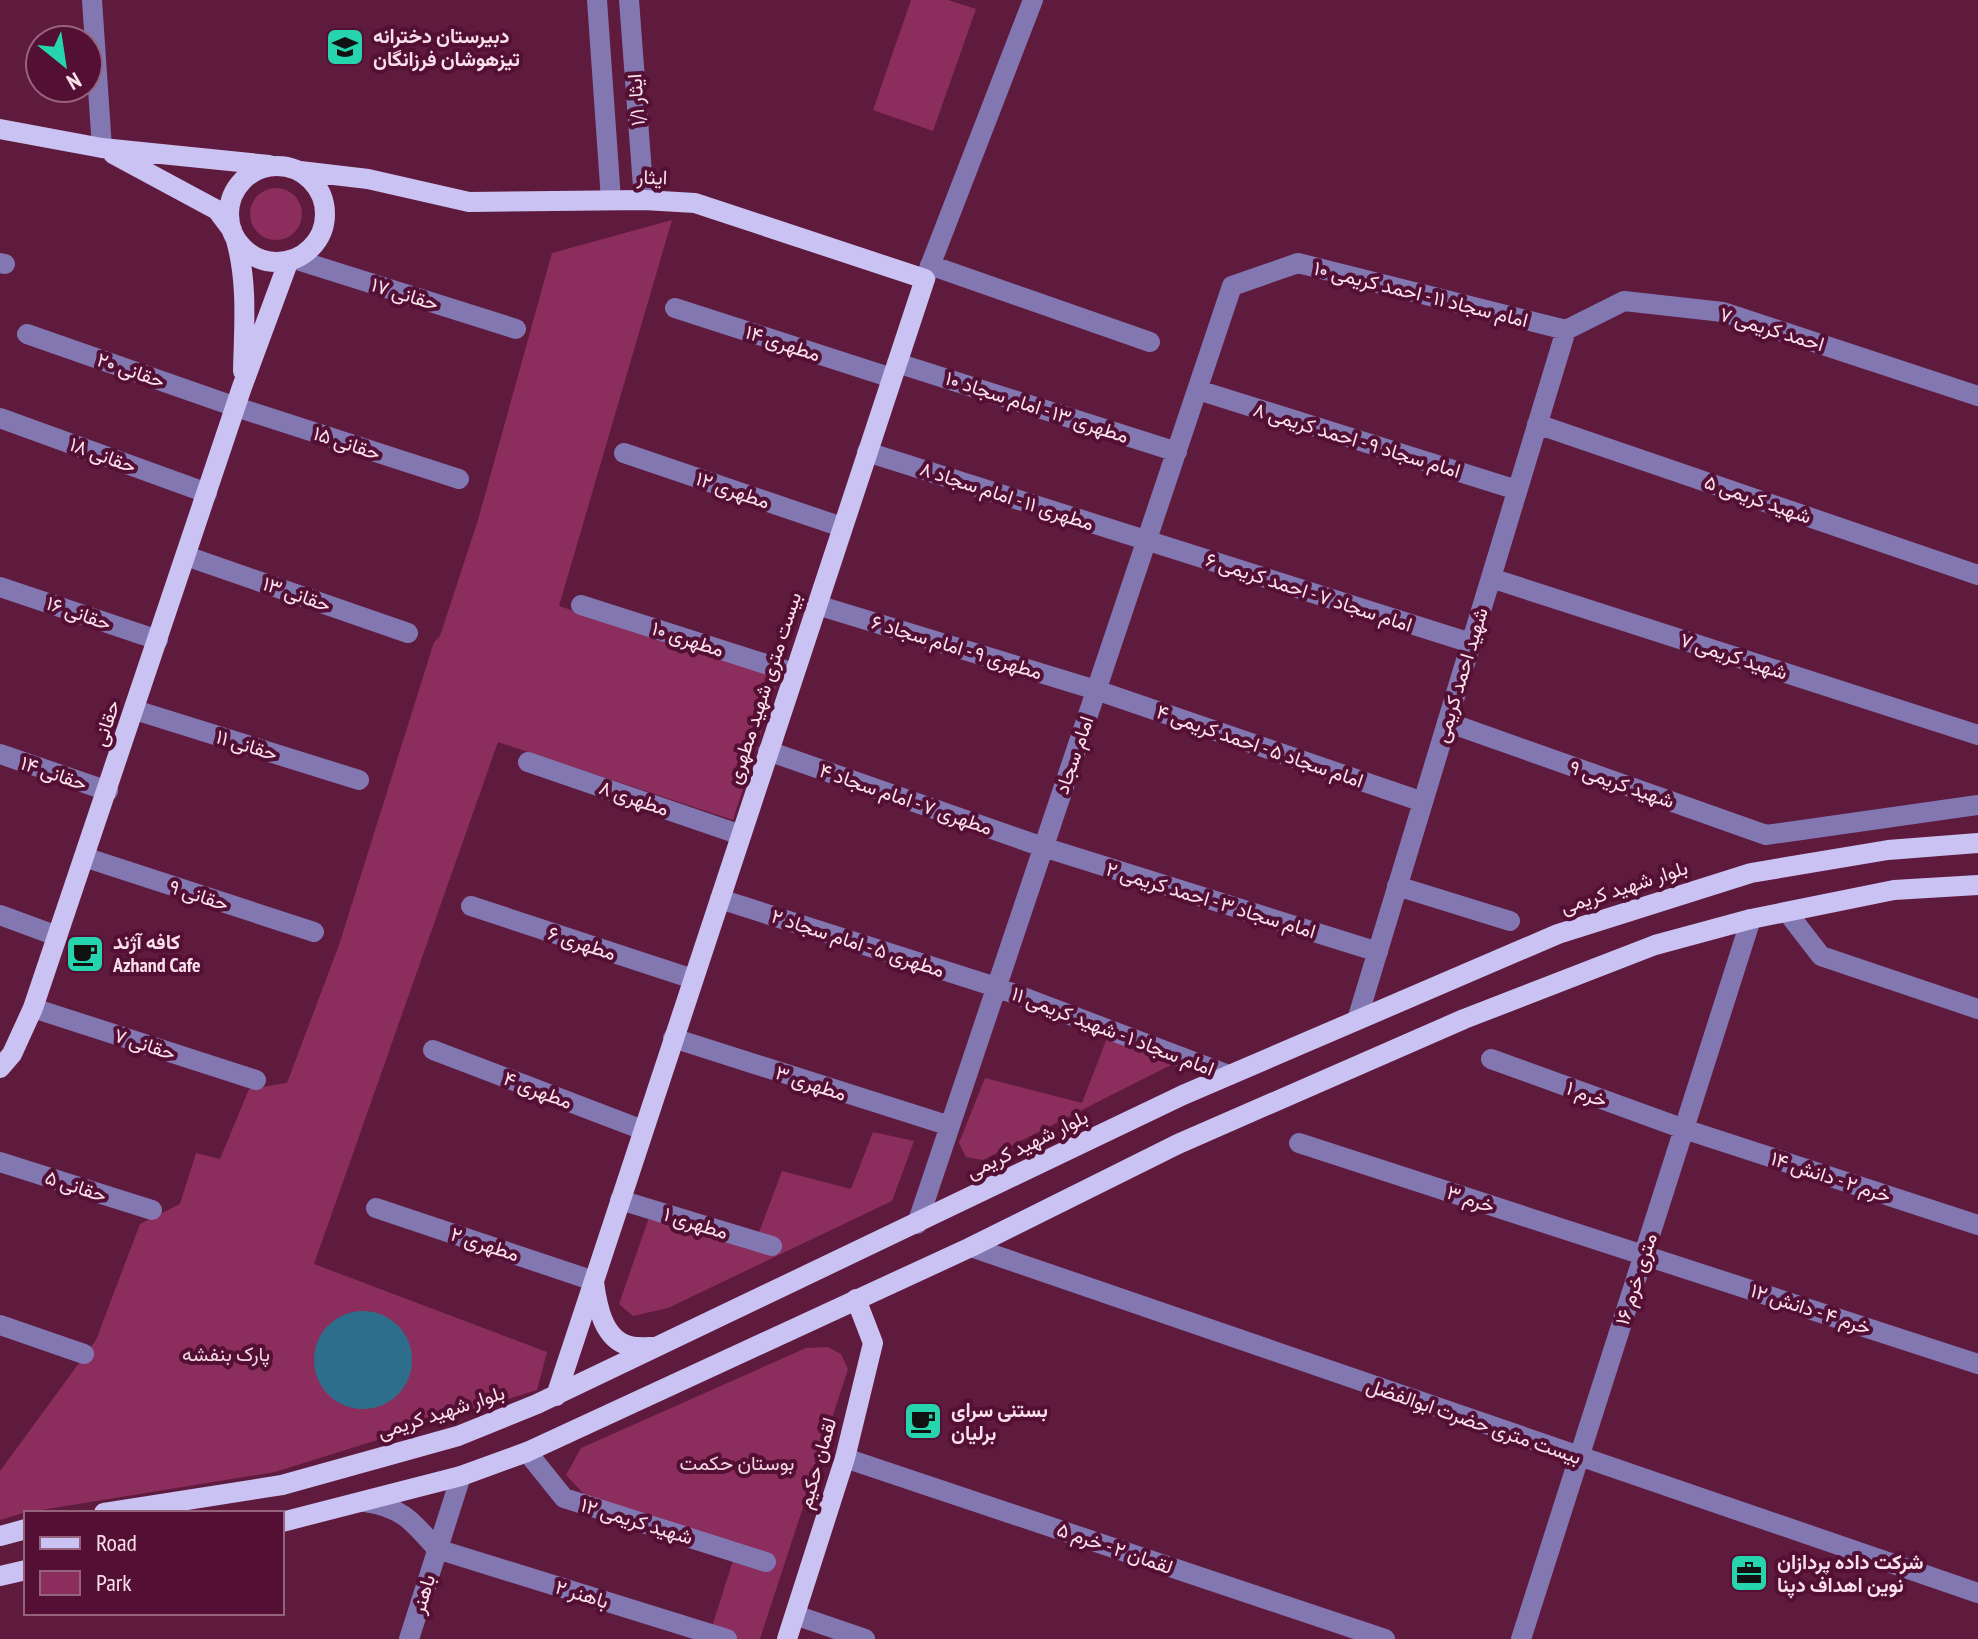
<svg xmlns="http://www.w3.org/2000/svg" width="1978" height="1639" font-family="'PT Sans Narrow',Vazirmatn,sans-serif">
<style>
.green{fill:#8b2e5d}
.water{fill:#2d6e8d}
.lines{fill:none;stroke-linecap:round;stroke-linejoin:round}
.minor{stroke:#8377b2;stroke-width:20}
.major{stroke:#cac2f2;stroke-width:20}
.labels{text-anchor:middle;stroke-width:8;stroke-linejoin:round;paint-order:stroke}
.poi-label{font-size:20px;font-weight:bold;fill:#fae0ea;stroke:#530f34;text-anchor:start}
.street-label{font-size:20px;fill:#fae0ea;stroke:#530f34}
.park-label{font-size:20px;fill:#f2d7e1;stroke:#530f34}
</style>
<rect width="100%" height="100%" fill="#5f1b3e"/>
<path class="green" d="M911,0H948L976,9L933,131L873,110Z
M250 214a26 26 0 1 1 52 0a26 26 0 1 1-52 0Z
M672,220L559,606L779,676L733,820L498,742L314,1264L547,1352L537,1390L275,1472L23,1513L0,1520V1471L96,1340L140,1224L180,1204L196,1153L220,1159L249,1089L287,1083L339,945L434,642L440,636L478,520L552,253Z
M1107,1038L1171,1065L983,1160L966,1157L959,1143L985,1078L1082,1103Z
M873,1132L914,1141L892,1201L668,1308L633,1316L619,1304L653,1206L758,1235L782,1171L851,1189Z
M828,1347L841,1354L848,1369L760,1639H708L738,1545L596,1501L583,1493L566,1475L581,1448L806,1348Z"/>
<path class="water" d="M314 1360a49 49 0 1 1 98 0a49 49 0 1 1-98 0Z"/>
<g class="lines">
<path class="minor" d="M92,0L102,148
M597,0L611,200
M629,0L644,200
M294,259L516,329
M0,263L5,264
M930,265L1150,342
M925,279L1033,0
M675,308L892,378
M1566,330L1624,301L1723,312L1978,396
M27,334L236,407L459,479
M897,363L1177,452
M1198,390L1517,490
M0,418L207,493
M1537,424L1978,575
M867,452L1471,643
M624,453L842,527
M186,556L408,633
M1491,578L1978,735
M0,587L158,640
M581,605L794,673
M817,605L1096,690L1423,802
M135,710L359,780
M1447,722L1766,835L1978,805
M768,751L1043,847L1378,952
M0,754L108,791
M528,762L741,835
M84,857L314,932
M1397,886L1510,921
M720,899L996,987L1229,1075
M471,906L693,979
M1787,912L1821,956L1978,1009
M0,915L57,936
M33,1008L256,1080
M1357,1020L1566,330
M673,1038L950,1126
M433,1050L643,1130
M1491,1059L1684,1129L1978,1225
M1299,1143L1978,1364
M0,1162L152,1210
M620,1200L772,1246
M376,1208L594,1281
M917,1224L1232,286L1298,263L1566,330
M971,1247L1978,1593
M0,1325L84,1354
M527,1452L564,1498L766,1562
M845,1458L1385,1639
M365,1502C402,1507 413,1522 437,1549
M437,1549L727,1639
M795,1615L865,1639
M409,1639L461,1476
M1521,1639L1751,919"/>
<path class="major" d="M0,129L102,148L269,165
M113,154L217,210L232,230
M229 214a48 48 0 1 1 96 0a48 48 0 1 1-96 0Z
M300,171L368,179L469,202L644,200L695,203L925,279L556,1396
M236,240C248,284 244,326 243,371
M0,1068L12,1054L33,1008L242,387L289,260
M594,1282C597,1305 603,1340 630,1346C638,1348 648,1347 656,1347
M104,1513L282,1485L458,1436L537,1404L1183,1095L1558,934L1751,873L1888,850L1978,843
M282,1522L461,1476L527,1452L971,1247L1178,1144L1464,1019L1655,945L1751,919L1894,890L1978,885
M0,1536L26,1529
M0,1576L26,1570
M787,1639L845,1458L873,1343L856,1299"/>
</g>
<defs>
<symbol id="school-square" viewBox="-11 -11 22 22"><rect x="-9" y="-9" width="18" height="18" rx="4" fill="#26d5ae" stroke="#530f34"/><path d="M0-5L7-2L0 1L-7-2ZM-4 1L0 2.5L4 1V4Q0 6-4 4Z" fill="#111"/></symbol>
<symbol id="cafe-square" viewBox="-11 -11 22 22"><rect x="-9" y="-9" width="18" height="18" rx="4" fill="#26d5ae" stroke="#530f34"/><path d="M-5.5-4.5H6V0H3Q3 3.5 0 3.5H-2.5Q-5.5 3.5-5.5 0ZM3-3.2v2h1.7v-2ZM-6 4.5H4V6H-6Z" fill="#111"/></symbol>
<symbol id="office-square" viewBox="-11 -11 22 22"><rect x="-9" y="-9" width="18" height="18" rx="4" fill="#26d5ae" stroke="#530f34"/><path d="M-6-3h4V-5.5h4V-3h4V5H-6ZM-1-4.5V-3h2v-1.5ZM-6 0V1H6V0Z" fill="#111"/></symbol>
</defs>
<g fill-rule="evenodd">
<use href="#school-square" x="323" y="25" width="44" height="44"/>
<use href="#cafe-square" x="63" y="932" width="44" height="44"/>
<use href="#cafe-square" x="901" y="1399" width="44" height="44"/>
<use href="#office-square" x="1727" y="1551" width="44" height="44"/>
</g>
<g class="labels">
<g class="poi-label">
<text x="373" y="43">دبیرستان دخترانه<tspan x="373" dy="23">تیزهوشان فرزانگان</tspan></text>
<text x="113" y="949">کافه آژند<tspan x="113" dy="23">Azhand Cafe</tspan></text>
<text x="951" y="1417">بستنی سرای<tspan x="951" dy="23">برلیان</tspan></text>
<text x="1777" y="1569">شرکت داده پردازان<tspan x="1777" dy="23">نوین اهداف دپنا</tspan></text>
</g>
<g class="street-label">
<text transform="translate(636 100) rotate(-94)" y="7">ایثار ۱/۱</text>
<text transform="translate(652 177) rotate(2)" y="7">ایثار</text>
<text transform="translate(405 294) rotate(17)" y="7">حقانی ۱۷</text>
<text transform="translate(1421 294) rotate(14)" y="7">امام سجاد ۱۱ - احمد کریمی ۱۰</text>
<text transform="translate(1772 329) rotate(17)" y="7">احمد کریمی ۷</text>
<text transform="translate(783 343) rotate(18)" y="7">مطهری ۱۴</text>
<text transform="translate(131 370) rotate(19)" y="7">حقانی ۲۰</text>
<text transform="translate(1037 407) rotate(18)" y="7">مطهری ۱۳ - امام سجاد ۱۰</text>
<text transform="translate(1357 440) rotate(17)" y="7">امام سجاد ۹ - احمد کریمی ۸</text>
<text transform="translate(347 443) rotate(18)" y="7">حقانی ۱۵</text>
<text transform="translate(103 455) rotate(20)" y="7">حقانی ۱۸</text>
<text transform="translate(733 490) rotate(19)" y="7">مطهری ۱۲</text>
<text transform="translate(1007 496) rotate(18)" y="7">مطهری ۱۱ - امام سجاد ۸</text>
<text transform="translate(1758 499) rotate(19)" y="7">شهید کریمی ۵</text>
<text transform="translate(1309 592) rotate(18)" y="7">امام سجاد ۷ - احمد کریمی ۶</text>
<text transform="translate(297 594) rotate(19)" y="7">حقانی ۱۳</text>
<text transform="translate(79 613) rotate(19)" y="7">حقانی ۱۶</text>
<text transform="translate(688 639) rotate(18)" y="7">مطهری ۱۰</text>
<text transform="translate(957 647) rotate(17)" y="7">مطهری ۹ - امام سجاد ۶</text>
<text transform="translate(1734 656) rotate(18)" y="7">شهید کریمی ۷</text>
<text transform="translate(1461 675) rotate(-73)" y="7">شهید احمد کریمی</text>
<text transform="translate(764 688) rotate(-72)" y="7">بیست متری شهید مطهری</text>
<text transform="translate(106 723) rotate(-72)" y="7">حقانی</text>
<text transform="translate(247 745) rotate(17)" y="7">حقانی ۱۱</text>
<text transform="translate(1260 746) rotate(19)" y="7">امام سجاد ۵ - احمد کریمی ۴</text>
<text transform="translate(1074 755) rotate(-71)" y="7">امام سجاد</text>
<text transform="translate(54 773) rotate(19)" y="7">حقانی ۱۴</text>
<text transform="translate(1622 784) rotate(19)" y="7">شهید کریمی ۹</text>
<text transform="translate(634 798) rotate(19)" y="7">مطهری ۸</text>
<text transform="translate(906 799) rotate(19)" y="7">مطهری ۷ - امام سجاد ۴</text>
<text transform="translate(1624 887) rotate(-18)" y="7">بلوار شهید کریمی</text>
<text transform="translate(199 895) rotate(18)" y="7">حقانی ۹</text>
<text transform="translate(1211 900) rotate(17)" y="7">امام سجاد ۳ - احمد کریمی ۲</text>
<text transform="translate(582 943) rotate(18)" y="7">مطهری ۶</text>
<text transform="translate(858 943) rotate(18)" y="7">مطهری ۵ - امام سجاد ۲</text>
<text transform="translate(1113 1031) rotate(21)" y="7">امام سجاد ۱ - شهید کریمی ۱۱</text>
<text transform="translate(145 1044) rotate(18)" y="7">حقانی ۷</text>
<text transform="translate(811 1083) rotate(18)" y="7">مطهری ۳</text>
<text transform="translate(538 1090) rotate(21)" y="7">مطهری ۴</text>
<text transform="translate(1587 1094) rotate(20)" y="7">خرم ۱</text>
<text transform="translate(1027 1144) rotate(-26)" y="7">بلوار شهید کریمی</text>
<text transform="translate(1831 1177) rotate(18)" y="7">خرم ۲ - دانش ۱۴</text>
<text transform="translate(76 1186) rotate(18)" y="7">حقانی ۵</text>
<text transform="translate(1471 1199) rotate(18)" y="7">خرم ۳</text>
<text transform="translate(696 1223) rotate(17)" y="7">مطهری ۱</text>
<text transform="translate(485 1244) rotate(18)" y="7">مطهری ۲</text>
<text transform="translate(1636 1279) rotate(-72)" y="7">۱۶ متری خرم</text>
<text transform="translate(1811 1309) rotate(18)" y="7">خرم ۴ - دانش ۱۲</text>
<text transform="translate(441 1412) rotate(-18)" y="7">بلوار شهید کریمی</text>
<text transform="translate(1474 1421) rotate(19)" y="7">بیست متری حضرت ابوالفضل</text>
<text transform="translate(817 1463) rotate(-74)" y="7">لقمان حکیم</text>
<text transform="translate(637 1521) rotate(17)" y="7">شهید کریمی ۱۲</text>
<text transform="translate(1115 1548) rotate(19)" y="7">لقمان ۲ - خرم ۵</text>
<text transform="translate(423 1594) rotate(-73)" y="7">باهنر</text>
<text transform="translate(582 1594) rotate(17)" y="7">باهنر ۲</text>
</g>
<g class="park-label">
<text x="226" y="1361">پارک بنفشه</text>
<text x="737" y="1470">بوستان حکمت</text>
</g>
</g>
<rect x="24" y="1511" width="260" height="104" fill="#530f34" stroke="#96637d" stroke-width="2"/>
<rect x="40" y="1537" width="40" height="12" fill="#cac2f2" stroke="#96637d" stroke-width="2"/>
<text x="96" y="1551" font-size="24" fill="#fae0ea">Road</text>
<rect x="40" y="1571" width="40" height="24" fill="#8b2e5d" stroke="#96637d" stroke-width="2"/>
<text x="96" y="1591" font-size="24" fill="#fae0ea">Park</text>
<g transform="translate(64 64) rotate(150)"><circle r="38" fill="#530f34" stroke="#96637d" stroke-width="2"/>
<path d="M0-6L14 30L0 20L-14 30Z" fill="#26d5ae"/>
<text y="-12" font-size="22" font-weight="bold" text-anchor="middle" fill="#fae0ea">N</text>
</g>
</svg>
